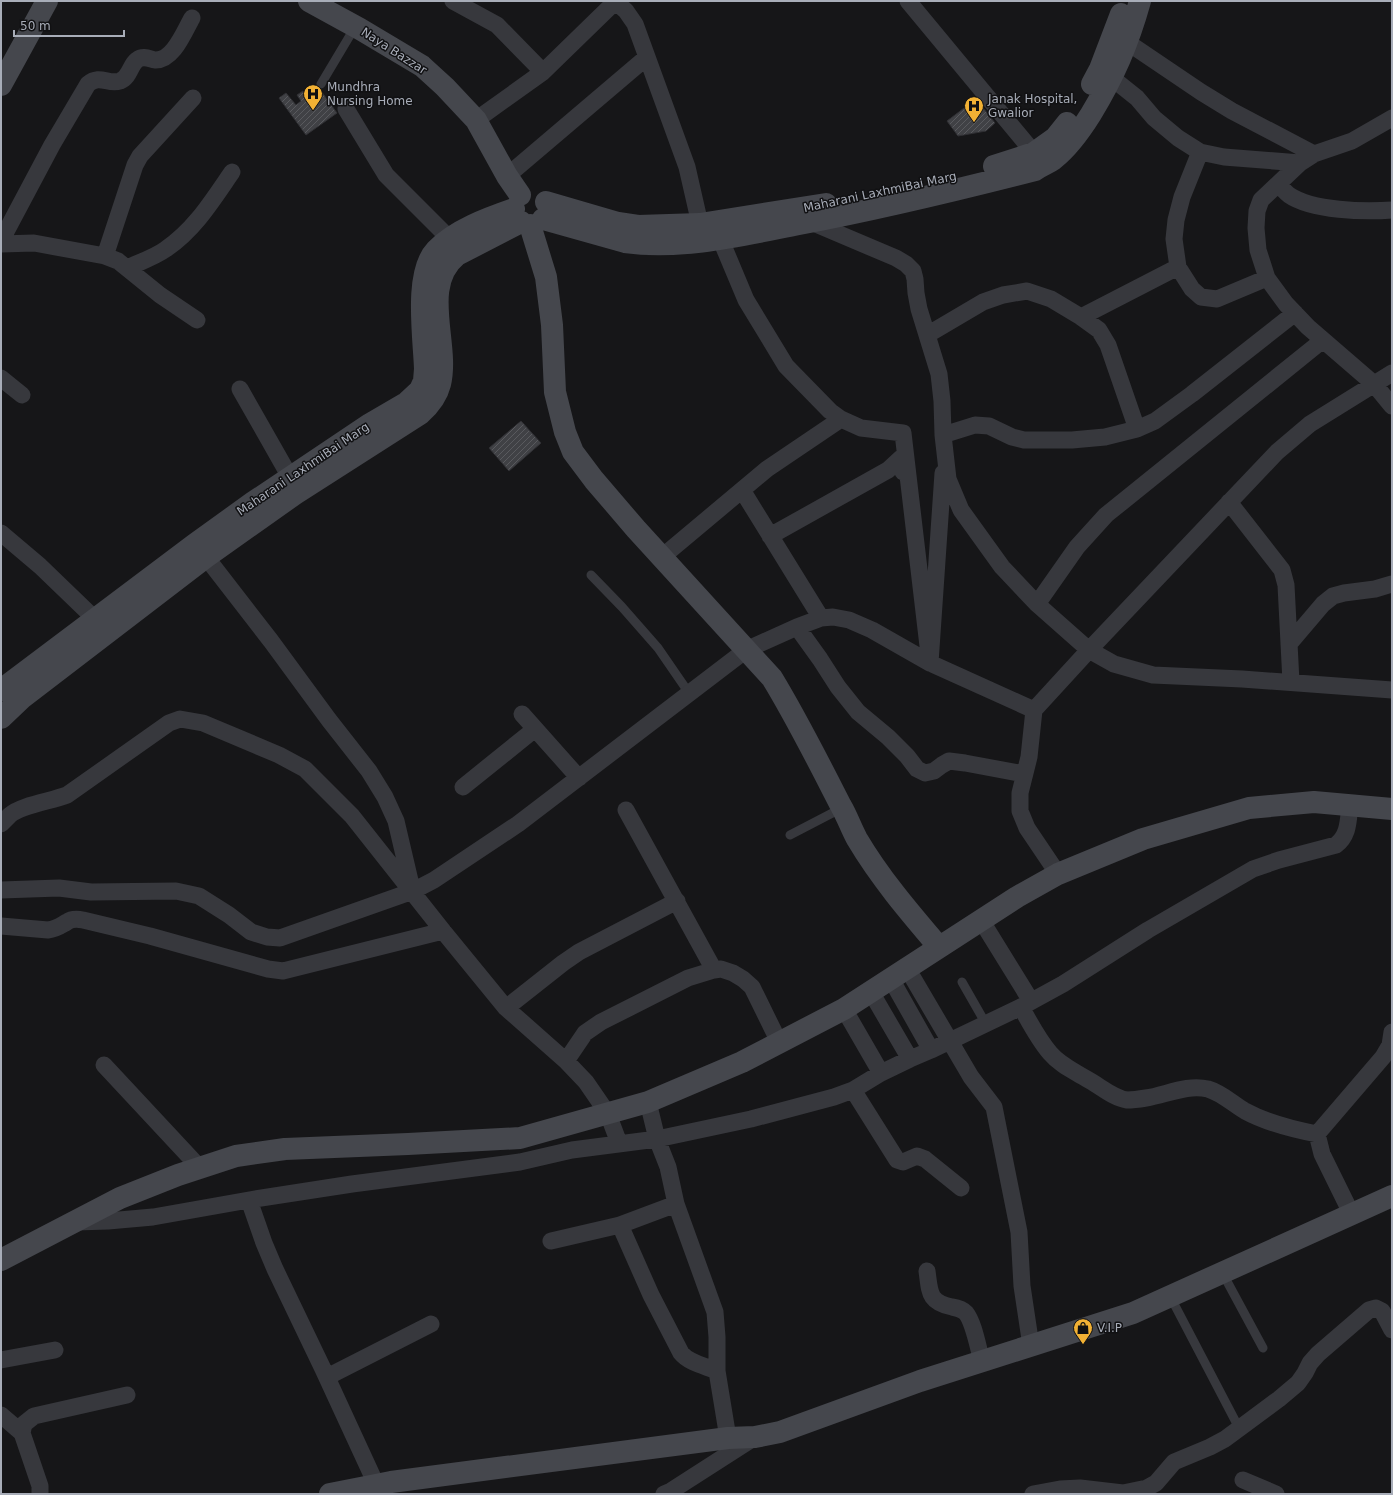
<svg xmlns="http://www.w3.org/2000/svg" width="1393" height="1495" font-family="'DejaVu Sans',sans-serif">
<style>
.building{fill:url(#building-hatch);stroke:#303034}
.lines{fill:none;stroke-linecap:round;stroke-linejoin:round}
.lane{stroke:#37383d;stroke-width:9}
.street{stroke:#37383d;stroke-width:17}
.secondary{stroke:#45474d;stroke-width:22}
.labels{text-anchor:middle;stroke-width:3;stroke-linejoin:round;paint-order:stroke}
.street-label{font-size:12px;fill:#a8adb8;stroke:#111113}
.poi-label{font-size:12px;fill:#a8adb8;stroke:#111113;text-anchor:start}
</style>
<defs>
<pattern id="building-hatch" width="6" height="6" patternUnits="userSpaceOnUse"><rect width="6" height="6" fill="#404145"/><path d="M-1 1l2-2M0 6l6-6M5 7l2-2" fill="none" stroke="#595a5e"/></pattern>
</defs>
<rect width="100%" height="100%" fill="#161618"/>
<path class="building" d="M303,91L310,100L321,91L337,113L306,135L279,98L286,93L296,105L301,101L297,95Z
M976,99L995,123L986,131L958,136L947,121Z
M521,421L541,443L509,471L489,448Z"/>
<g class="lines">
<path class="lane" d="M321,84L355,27
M591,575L622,607L658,648L689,693
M790,835L842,808
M962,982L986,1024
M1222,1272L1263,1348
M1170,1296L1239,1428"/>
<path class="street" d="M453,1L497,25L543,72
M615,1L626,11L635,24L687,167L700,224
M908,1L1034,153
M1127,42L1201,92L1232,111L1314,154
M1102,70L1137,98L1154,118L1178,138L1200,152L1224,157L1300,163
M346,109L386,175L449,238
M1392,118L1352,141L1314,154L1300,163L1261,200L1257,211L1256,228L1258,250L1267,278L1286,304L1308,327L1374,384L1392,406
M476,120L543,72L616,1
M1200,152L1182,197L1176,220L1174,239L1178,267L1192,289L1201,297L1217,299L1267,278
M507,176L647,57
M1278,184C1282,188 1285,192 1289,195C1312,211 1365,212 1392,210
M811,222L896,258L906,264L913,271L915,279L916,293L919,309L939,374L942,401L943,435L948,479L961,510L1002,567L1037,604L1089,650L1114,664L1153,675L1242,679L1392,690
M720,238L746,300L786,366L830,411L841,419L861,428L903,433L930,663L943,473
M1,241L52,145L88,84C100,74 108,85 120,81C130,77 130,65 137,60C143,55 150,59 155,60C173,61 184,32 192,18
M1,244L34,243L105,256L118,261L160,295L197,320
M105,256L135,165L140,156L193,98
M127,268C140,262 155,257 166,249C195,229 212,201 232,172
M1081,317L1178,267
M927,335L983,302L1003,295L1027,291L1051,299L1081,317L1099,330L1108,345L1137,429
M1,378L22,395
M240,389L290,477
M943,435L975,425L989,426L1012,437L1024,440H1072L1105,437L1137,429L1155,421L1192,394L1295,313
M742,490L821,618
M1229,502L1282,570L1286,585L1291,682
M1,533L40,566L95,619
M770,536L888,470L901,458L903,472
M206,557L271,641L329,720L369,771L385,797L396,821L411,885
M662,557L767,469L841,419
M1037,604L1077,547L1106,515L1323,340
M797,627L820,659L838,687L858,712L888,737L907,756L917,769L925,773L934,771L942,765L949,761L965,763L1024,774
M1289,644L1323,604L1333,596L1344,593L1375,589L1392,584
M522,714L579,778
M463,787L535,729
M626,810L714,970
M1,824C4,821 7,818 10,815C21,805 52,801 67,795L169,723L180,719L203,723L279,755L305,769L352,816L443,931L506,1008L566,1061L586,1082L608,1114L619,1143
M1058,874L1027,828L1020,811V793L1029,757L1034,710L1089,650L1277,452L1310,424L1392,373
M1,890L59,888L91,892L176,891L199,896L229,915L251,932L267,937L280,938L413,891L434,880L518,824L746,650L797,627L821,618L833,617L849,620L872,630L930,663L1034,710
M981,920L1031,1001
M1,926L48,930C57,929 60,926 67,922C71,919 78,919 83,920L150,936L268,969L283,971L443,931
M907,968L971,1077L994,1107L1019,1232L1022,1286L1031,1346
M891,979L931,1050
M871,992L910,1059
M1021,1007C1030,1023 1038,1039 1050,1053C1060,1065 1074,1071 1087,1079C1100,1086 1113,1098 1127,1100C1133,1100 1140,1099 1146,1098C1166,1095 1187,1084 1208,1089C1222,1093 1233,1104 1245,1111C1267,1123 1291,1129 1317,1134
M506,1008L563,963L579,952L677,901
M844,1009L881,1073
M566,1061L585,1033L601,1022L688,978L714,970L721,969L733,973L743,979L752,987L779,1042
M104,1065L200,1168
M853,1090L897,1160L903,1162L917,1156L925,1159L961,1188
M648,1102L657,1139L668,1167L676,1204L715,1312L717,1337V1371L728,1438
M249,1200L264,1243L275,1269L323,1369L376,1484
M1352,1215L1322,1154L1317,1134L1383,1057L1390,1045L1392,1032
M76,1222L108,1221L153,1217L249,1200L352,1184L520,1162L572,1150L657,1139L751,1119L834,1097L853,1090L881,1073L910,1059L931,1050L1021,1007L1063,984L1148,930L1253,869L1279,860L1336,845C1349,835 1348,821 1350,805
M620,1225L651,1295L681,1353C689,1363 705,1366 717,1371
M551,1241L620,1225L676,1204
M927,1271C930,1292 928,1302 952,1307C958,1308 962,1309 966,1313C974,1323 978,1348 982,1361
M1,1360L55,1350
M327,1377L431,1324
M1,1415L22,1433
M1243,1480L1276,1494
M40,1494V1486L22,1433L24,1424L34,1416L127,1395
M664,1494L671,1491L755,1437
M1033,1494L1060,1489L1080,1488L1123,1493L1147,1488L1156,1483L1174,1462L1210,1447L1225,1439L1279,1399L1298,1383L1305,1373L1310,1363L1318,1354L1369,1310L1376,1308L1382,1311L1392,1330"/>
<path class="secondary" d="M309,1L360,29L422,66L445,87L476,120L507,176L520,195
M1092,84L1100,69L1121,14
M1,85L47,1
M994,166L1034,153L1055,138L1067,123
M546,202L618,223L638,226L700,224L826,204
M543,219L625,242C682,250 743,235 799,224C878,209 957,190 1035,170C1041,166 1048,163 1054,159C1069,147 1081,130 1091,114C1114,76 1128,44 1140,1
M530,225L546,277L552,325L555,392L565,432L573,452L594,480L636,529L772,678C797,719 819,763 841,806C847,816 851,828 857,839C880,878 910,913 939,947
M1,690L195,544L252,503L370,424L406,403L420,390L424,381L425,369C424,338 414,273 436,250C455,230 488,218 514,209
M1,718L22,698L206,557L295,494L420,414C429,406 437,396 440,384C450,344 419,286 457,255L521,222
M1,1260L120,1198L178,1175L236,1156L285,1149L408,1144L520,1138L648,1102L742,1062L844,1009L1017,897L1058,874L1143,839L1249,808L1314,802L1392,809
M330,1494L391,1482L728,1438L755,1437L780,1432L920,1381L1133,1313L1392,1196"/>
</g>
<defs>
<symbol id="hospital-pin" viewBox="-11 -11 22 30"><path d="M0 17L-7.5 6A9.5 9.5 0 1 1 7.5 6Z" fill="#f2b134" stroke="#111113"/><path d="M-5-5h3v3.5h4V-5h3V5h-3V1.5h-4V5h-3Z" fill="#111"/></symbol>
<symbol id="shop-pin" viewBox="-11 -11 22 30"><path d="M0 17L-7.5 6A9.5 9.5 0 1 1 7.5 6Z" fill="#f2b134" stroke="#111113"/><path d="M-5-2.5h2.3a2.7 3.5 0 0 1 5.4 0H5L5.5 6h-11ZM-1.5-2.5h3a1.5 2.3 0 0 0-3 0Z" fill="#111"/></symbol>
</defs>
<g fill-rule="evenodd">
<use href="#hospital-pin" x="302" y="83" width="22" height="30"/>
<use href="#hospital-pin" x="963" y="95" width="22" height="30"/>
<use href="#shop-pin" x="1072" y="1317" width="22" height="30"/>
</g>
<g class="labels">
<g class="street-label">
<text transform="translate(394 51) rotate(33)" y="4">Naya Bazzar</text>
<text transform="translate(880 192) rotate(-12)" y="4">Maharani LaxhmiBai Marg</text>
<text transform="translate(303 469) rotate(-34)" y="4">Maharani LaxhmiBai Marg</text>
</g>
<g class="poi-label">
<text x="327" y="91">Mundhra<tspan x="327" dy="14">Nursing Home</tspan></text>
<text x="988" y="103">Janak Hospital,<tspan x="988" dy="14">Gwalior</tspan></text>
<text x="1097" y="1332">V.I.P</text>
</g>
</g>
<rect width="1393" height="1495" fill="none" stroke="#a8adb8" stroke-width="4"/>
<path d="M14 30v6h110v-6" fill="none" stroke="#a8adb8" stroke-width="2"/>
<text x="20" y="30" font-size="12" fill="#a8adb8" stroke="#111113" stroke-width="3" paint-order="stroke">50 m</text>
</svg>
